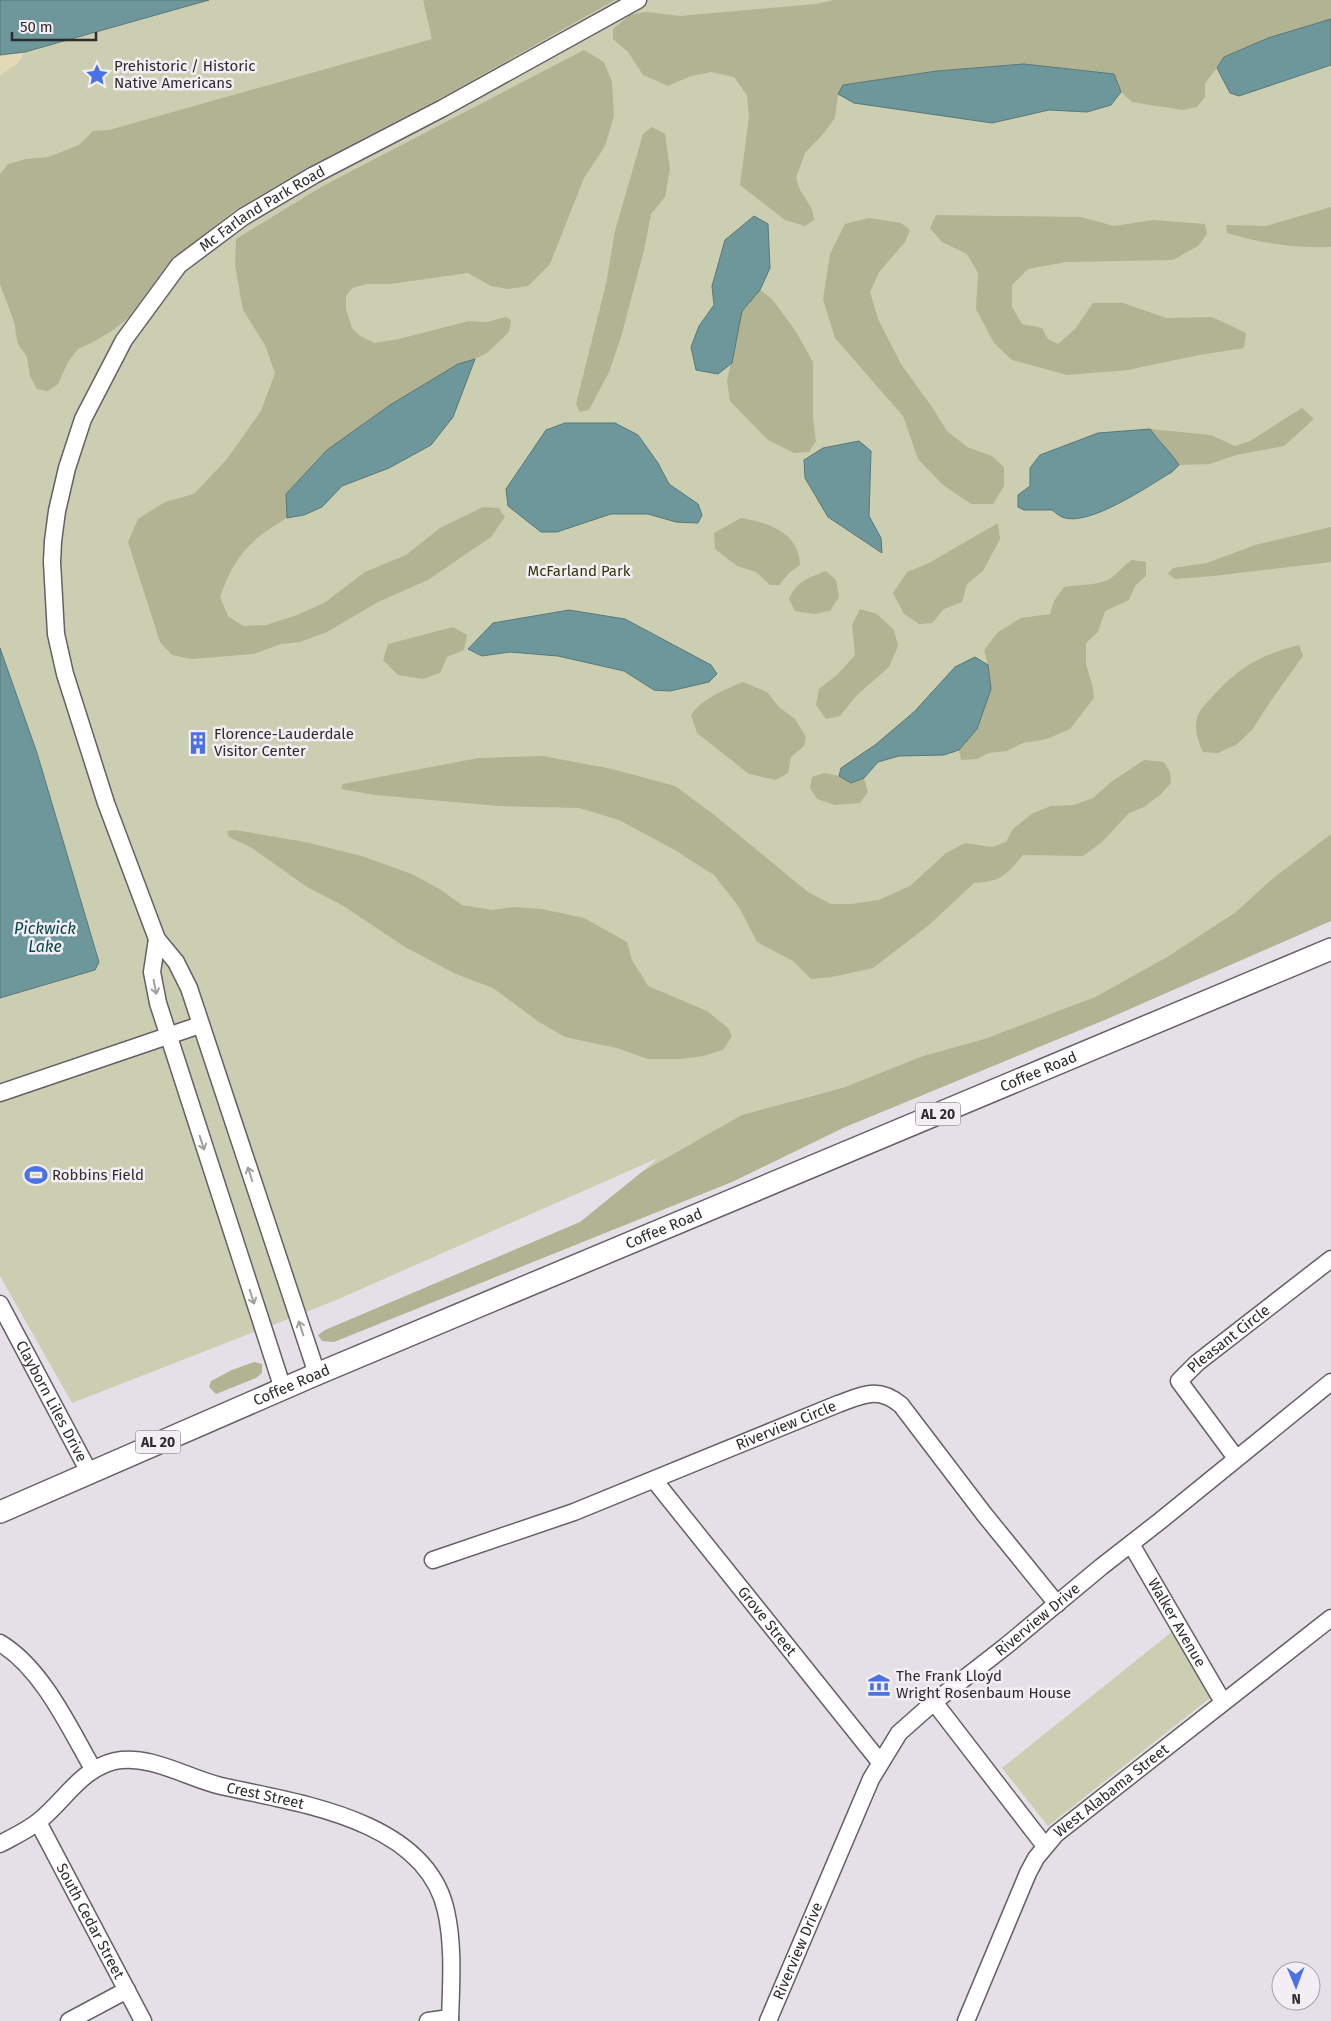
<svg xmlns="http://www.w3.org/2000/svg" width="1331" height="2021" font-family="'Fira Sans',sans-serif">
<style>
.green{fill:#cbceb1}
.forest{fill:#b1b392}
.sand{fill:#e3d9b4}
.water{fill:#6d979a;stroke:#5a7779}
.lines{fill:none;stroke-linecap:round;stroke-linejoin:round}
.minor-casing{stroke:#646065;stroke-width:19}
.major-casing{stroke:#646065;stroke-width:24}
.minor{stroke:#fff;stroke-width:16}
.major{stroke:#fff;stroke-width:21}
.oneway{stroke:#a0a0a0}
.labels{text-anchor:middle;stroke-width:5;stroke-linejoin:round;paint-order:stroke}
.shield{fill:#f3eef4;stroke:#686669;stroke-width:1}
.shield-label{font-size:14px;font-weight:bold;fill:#2d2b2d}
.poi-label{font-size:15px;fill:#2d2b2d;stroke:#f3eef4;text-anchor:start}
.street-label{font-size:15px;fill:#2d2b2d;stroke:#f3eef4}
.park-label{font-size:15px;fill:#34360b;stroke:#f3eef4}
.water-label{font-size:16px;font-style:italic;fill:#01464a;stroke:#f3eef4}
</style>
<rect width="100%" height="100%" fill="#e5e0e7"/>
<path class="green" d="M209,0H1331V877L1217,925L1167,957L1095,997L984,1039L923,1056L845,1087L795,1100L690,1144L643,1171L658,1158L334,1301L72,1403L0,1276V998L95,970L72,873L55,813L37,753L0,648V55L25,52Z
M1173,1631L1210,1698L1048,1826L1002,1768Z"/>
<path class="forest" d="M423,0H615L448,94L312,165L235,210L167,265L128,318L113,330L95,341L78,349L68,362L58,384L48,391L37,389L30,376L27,357L18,344L14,322L0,284V174L8,164L26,159L48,157L79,145L93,131L109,130L432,39Z
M834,0H1331V19L1268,38L1224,57L1217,68L1205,83V97L1197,107L1182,110L1132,102L1121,92L1114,74L1024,64L937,71L843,85L838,94L835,118L823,134L805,153L796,178L800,190L812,209L814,220L805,226L785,220L740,185L749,117L747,95L734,77L711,72L691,76L668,86L643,75L628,52L613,39V29L630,15L646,12L680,16L816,4Z
M584,50L604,62L612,82L614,116L605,146L584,178L550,264L528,286L508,289L491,286L468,273L390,284H367L352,288L346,296V309L352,328L360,336L375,343L399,339L469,321L486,322L506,317L511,320L509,332L487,353L475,359L458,364L390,405L327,450L286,494L287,518C249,540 235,556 220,597L228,616L243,626L266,625L297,615L324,603L365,572L406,555L440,528L483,507L499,508L505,517L491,537L428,580L378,602L327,632L300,642L281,644L253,654L192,659L172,655L160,642L128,542L138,519L165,502L194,494L227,459L261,411L275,373L265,345L243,310L235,265L236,239L321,187Z
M652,127L665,134L670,169L665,197L651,214L644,250L621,337L609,372L589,410L580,412L576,404L606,284L615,231L643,134Z
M1331,207V247C1293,248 1264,244 1227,233L1226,225L1266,226Z
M936,215L1081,217L1114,226L1153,220L1205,224L1207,234L1198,246L1173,260L1066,262L1028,269L1012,285V307L1022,324L1042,328L1048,339L1058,344L1075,329L1093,303H1123L1166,318L1212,317L1246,333L1244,348L1199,355L1128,370L1067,375L1012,360L994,343L976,309L978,273L967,254L942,242L930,228Z
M869,218L901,223L910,230L905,242L879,272L870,292L878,319L901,364L932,407L947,431L967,447L992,456L1004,467V486L993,504H971L943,485L918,459L903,416L835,338L823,299L830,254L845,224Z
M760,290L772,299L795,330L813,362V419L816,441L809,452L794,453L768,440L730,401L727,381L742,311Z
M1302,408L1314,419L1284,446L1236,455L1210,464L1179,465C1171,452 1159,442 1150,429L1211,435L1235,446L1250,441Z
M741,518C767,522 800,533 800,565L789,573L779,585H770L756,572L737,566L715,549L714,533Z
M998,523L1000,539L983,571L967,584L962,602L944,609L932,623L919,624L904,614L893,593L907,572L929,563Z
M1331,527V562L1213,576L1175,579L1168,574L1173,568L1207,563L1255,545Z
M1132,560L1146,562V576L1135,586L1129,600L1105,611L1098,632L1086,643V664L1093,688L1094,698L1070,729L1047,739L1023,743L1007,751L989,753L977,759L961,760L959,750L977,729L988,665L984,650L998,632L1021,618L1050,614L1054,601L1064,587C1077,585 1102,585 1111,578C1118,573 1124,565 1132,560Z
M826,571L836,580L839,597L830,611L814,614L795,611L789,599C797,581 808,578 826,571Z
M860,609L877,614L894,630L898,646L889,667L856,696L840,716L826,719L816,705L819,689L838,674L855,655L852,625Z
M453,627L467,635L464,650L447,657L440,673L423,679L398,675L383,660L388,644Z
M1299,645L1303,656L1270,702L1252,730L1236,745L1218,753L1203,752C1198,740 1193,729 1198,715C1200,709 1208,702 1212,697C1239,667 1260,655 1299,645Z
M743,682L767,692L779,707L795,719L806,737L804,746L791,757L788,773L776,780L749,774L697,733L691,715C703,698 724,690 743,682Z
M543,756L612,769L675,786L713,814L808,892L831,904H851L879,900L910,886L946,853L965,843L992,847L1006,842L1013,829L1033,813L1051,806L1074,805L1093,798L1111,782L1144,760L1164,762L1170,772L1171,783L1160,795L1144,807L1129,813L1102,842L1083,856L1023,855C1006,875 1002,881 974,883L929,925L873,968L832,977L811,979L793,961L757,942L739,907L714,875L673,849L619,820L579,808L499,806L375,795L341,789L343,784L478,758Z
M824,773L839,776L851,783L864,778L868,792L860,803L835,805L817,799L810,788L812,777Z
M235,830L305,842L365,857L414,875L441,890L462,905L492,910L514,907L542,909L584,918L627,942L632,960L648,986L707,1011L728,1028L732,1036L723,1050L703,1056L681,1059H648L617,1048L565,1037L539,1022L493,988L456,974L405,947L342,905L307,887L252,848L229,837L227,831Z
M1331,834V921L1107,1019L843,1128L732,1182L334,1342L322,1341L318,1335L325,1330L580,1222L643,1171L742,1115L845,1087L923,1056L984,1039L1095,997L1167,957L1236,912L1271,880Z
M254,1362L262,1364V1373L256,1378L216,1394L209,1387L211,1381L232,1370Z"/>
<path class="sand" d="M25,52L18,63L0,75V55Z"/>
<path class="water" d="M0,0H209L25,52L0,55Z
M1331,19V65L1239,96L1230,93L1217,68L1224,57L1268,38Z
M1024,64L1114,74L1121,92L1111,105L1087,112L1049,110L992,123L854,103L838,94L843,85L937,71Z
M754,216L768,224L770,268L760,290L742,311L732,363L718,374L696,370L691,347L699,326L714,305L712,286L725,240Z
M475,359L453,417L431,445L389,468L342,486L322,507L304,515L287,518L286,494L327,450L390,405L458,364Z
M565,423H615L638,435L658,463L669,484L698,504L702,515L698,523L676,522L648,514H611L557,532H541L508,506L506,489L546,430Z
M1150,429C1159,442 1171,452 1179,465L1172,472C1148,486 1088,528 1062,517C1059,516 1055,512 1052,510H1024L1018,507V495L1030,486V468L1040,455L1098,433Z
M859,441L871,451L869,516L881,538L882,553L828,517L805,478L804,460L823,448Z
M569,610L625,619L711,665L717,674L709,682L670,691L654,690L624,671L558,656L510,652L482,656L468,649L493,623Z
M0,648L37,753L99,962L95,970L0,998Z
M975,657L988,665L991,689L977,729L959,750L944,755L899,756L878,762L864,778L851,783L839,776L841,768L875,745L914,712L955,667Z"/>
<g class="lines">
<defs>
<g id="minor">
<path d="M157,939L152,972L158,1003L283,1389"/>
<path d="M0,1093L200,1025"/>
<path id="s1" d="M0,1304L89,1472"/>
<path id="s2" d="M317,1374L189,988L176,962L157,939L106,803L65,674L56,634L52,562L53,541L57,511L67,468L83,419L124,340L179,265L243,217L314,175L443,108L638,0"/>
<path id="s3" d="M1236,1458L1179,1381L1197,1363L1331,1259"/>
<path id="s4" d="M654,1480L880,1762"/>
<path id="s5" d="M1131,1544L1223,1702"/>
<path id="s6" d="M433,1560L574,1512L838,1404C863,1395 878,1386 901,1405L984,1514L1057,1604"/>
<path d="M0,1643C42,1668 69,1727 93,1769"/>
<path d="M934,1702L1045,1846"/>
<path id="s7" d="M38,1822L143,2021"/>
<path id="s8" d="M0,1844C13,1837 28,1830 39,1821C65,1800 81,1769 115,1761C151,1754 187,1778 221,1786C297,1803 426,1819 446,1911C454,1946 451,1986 450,2021"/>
<path d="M69,2021L127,1990"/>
<path d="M428,2021L450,2018"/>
<path id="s9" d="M768,2021L871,1779L899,1733L934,1702L1006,1646L1101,1567L1160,1521L1331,1382"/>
<path id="s10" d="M966,2021L1028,1873L1036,1858L1056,1834L1331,1618"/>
</g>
<g id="major">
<path id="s11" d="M0,1512L317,1374L1331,949"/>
</g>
</defs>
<use href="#minor" class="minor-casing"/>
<use href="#major" class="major-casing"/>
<use href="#minor" class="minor"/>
<use href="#major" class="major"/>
</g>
<defs><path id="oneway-shaft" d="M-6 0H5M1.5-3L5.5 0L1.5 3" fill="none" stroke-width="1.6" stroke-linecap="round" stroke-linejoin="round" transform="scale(1.25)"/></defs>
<g class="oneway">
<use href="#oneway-shaft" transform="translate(155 987) rotate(79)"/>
<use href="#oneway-shaft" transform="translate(202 1143) rotate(72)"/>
<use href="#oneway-shaft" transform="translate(250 1174) rotate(-108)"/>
<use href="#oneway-shaft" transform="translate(252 1297) rotate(72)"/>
<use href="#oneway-shaft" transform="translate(301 1328) rotate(-108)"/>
</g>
<defs>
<symbol id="sight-bare" viewBox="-9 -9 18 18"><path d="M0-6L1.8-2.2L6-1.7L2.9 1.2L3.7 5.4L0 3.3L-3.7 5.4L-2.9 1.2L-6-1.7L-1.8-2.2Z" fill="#4a72e5" stroke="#f3eef4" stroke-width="2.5" paint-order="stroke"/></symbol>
<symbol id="building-bare" viewBox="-9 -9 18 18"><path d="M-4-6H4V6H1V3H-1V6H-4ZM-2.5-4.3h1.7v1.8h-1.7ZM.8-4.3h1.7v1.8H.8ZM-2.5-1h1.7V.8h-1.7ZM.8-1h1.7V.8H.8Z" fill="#4a72e5" stroke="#f3eef4" stroke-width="2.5" paint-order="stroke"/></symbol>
<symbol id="stadium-bare" viewBox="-9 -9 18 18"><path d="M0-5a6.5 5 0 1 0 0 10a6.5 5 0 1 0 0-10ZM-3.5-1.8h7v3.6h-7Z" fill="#4a72e5" stroke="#f3eef4" stroke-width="2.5" paint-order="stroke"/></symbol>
<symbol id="museum-bare" viewBox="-9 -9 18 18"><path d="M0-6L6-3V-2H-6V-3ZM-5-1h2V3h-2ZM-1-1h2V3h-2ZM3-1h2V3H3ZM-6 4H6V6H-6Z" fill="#4a72e5" stroke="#f3eef4" stroke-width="2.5" paint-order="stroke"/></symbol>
</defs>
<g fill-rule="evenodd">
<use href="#sight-bare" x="81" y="59" width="32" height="32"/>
<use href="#building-bare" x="182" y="727" width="32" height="32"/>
<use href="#stadium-bare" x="20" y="1159" width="32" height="32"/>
<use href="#museum-bare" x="863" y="1669" width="32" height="32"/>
</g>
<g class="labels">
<g class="shield">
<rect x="915.5" y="1102.5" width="45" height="23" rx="4"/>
<rect x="135.5" y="1430.5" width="45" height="23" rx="4"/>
</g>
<g class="shield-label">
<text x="938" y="1119">AL 20</text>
<text x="158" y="1447">AL 20</text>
</g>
<g class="poi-label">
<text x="114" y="71">Prehistoric / Historic<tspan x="114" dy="17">Native Americans</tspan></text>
<text x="214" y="739">Florence-Lauderdale<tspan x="214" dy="17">Visitor Center</tspan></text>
<text x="52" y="1180">Robbins Field</text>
<text x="896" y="1681">The Frank Lloyd<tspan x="896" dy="17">Wright Rosenbaum House</tspan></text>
</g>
<g class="street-label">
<text dy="5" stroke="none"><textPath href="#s2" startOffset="1289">Mc Farland Park Road</textPath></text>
<text dy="5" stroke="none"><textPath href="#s11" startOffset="1128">Coffee Road</textPath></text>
<text dy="5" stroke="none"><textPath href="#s11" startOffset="722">Coffee Road</textPath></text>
<text dy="5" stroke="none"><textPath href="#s3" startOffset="161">Pleasant Circle</textPath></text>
<text dy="5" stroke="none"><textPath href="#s11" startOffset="318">Coffee Road</textPath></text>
<text dy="5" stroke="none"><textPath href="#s1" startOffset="110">Clayborn Liles Drive</textPath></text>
<text dy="5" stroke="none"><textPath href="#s6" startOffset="378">Riverview Circle</textPath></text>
<text dy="5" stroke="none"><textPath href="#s9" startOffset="496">Riverview Drive</textPath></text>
<text dy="5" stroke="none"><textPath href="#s4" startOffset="181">Grove Street</textPath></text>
<text dy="5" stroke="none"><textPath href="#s5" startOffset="91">Walker Avenue</textPath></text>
<text dy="5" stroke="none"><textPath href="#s10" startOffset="279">West Alabama Street</textPath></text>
<text dy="5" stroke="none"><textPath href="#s8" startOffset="299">Crest Street</textPath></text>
<text dy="5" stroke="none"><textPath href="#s7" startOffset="112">South Cedar Street</textPath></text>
<text dy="5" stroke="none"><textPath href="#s9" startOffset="76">Riverview Drive</textPath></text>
</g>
<g class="park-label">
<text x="579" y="576">McFarland Park</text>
</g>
<g class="water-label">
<text x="45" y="934">Pickwick<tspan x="45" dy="18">Lake</tspan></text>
</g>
</g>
<g transform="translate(1296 1986) rotate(179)"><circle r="24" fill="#f3eef4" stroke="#a4a0a4"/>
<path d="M0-4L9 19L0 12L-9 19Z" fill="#4a72e5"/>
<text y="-8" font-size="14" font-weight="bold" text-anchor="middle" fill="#2d2b2d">N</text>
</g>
<path d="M12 32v8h84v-8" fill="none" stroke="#2d2b2d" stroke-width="2.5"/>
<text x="20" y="32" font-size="15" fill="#2d2b2d" stroke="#f3eef4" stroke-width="4" paint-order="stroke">50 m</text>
</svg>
